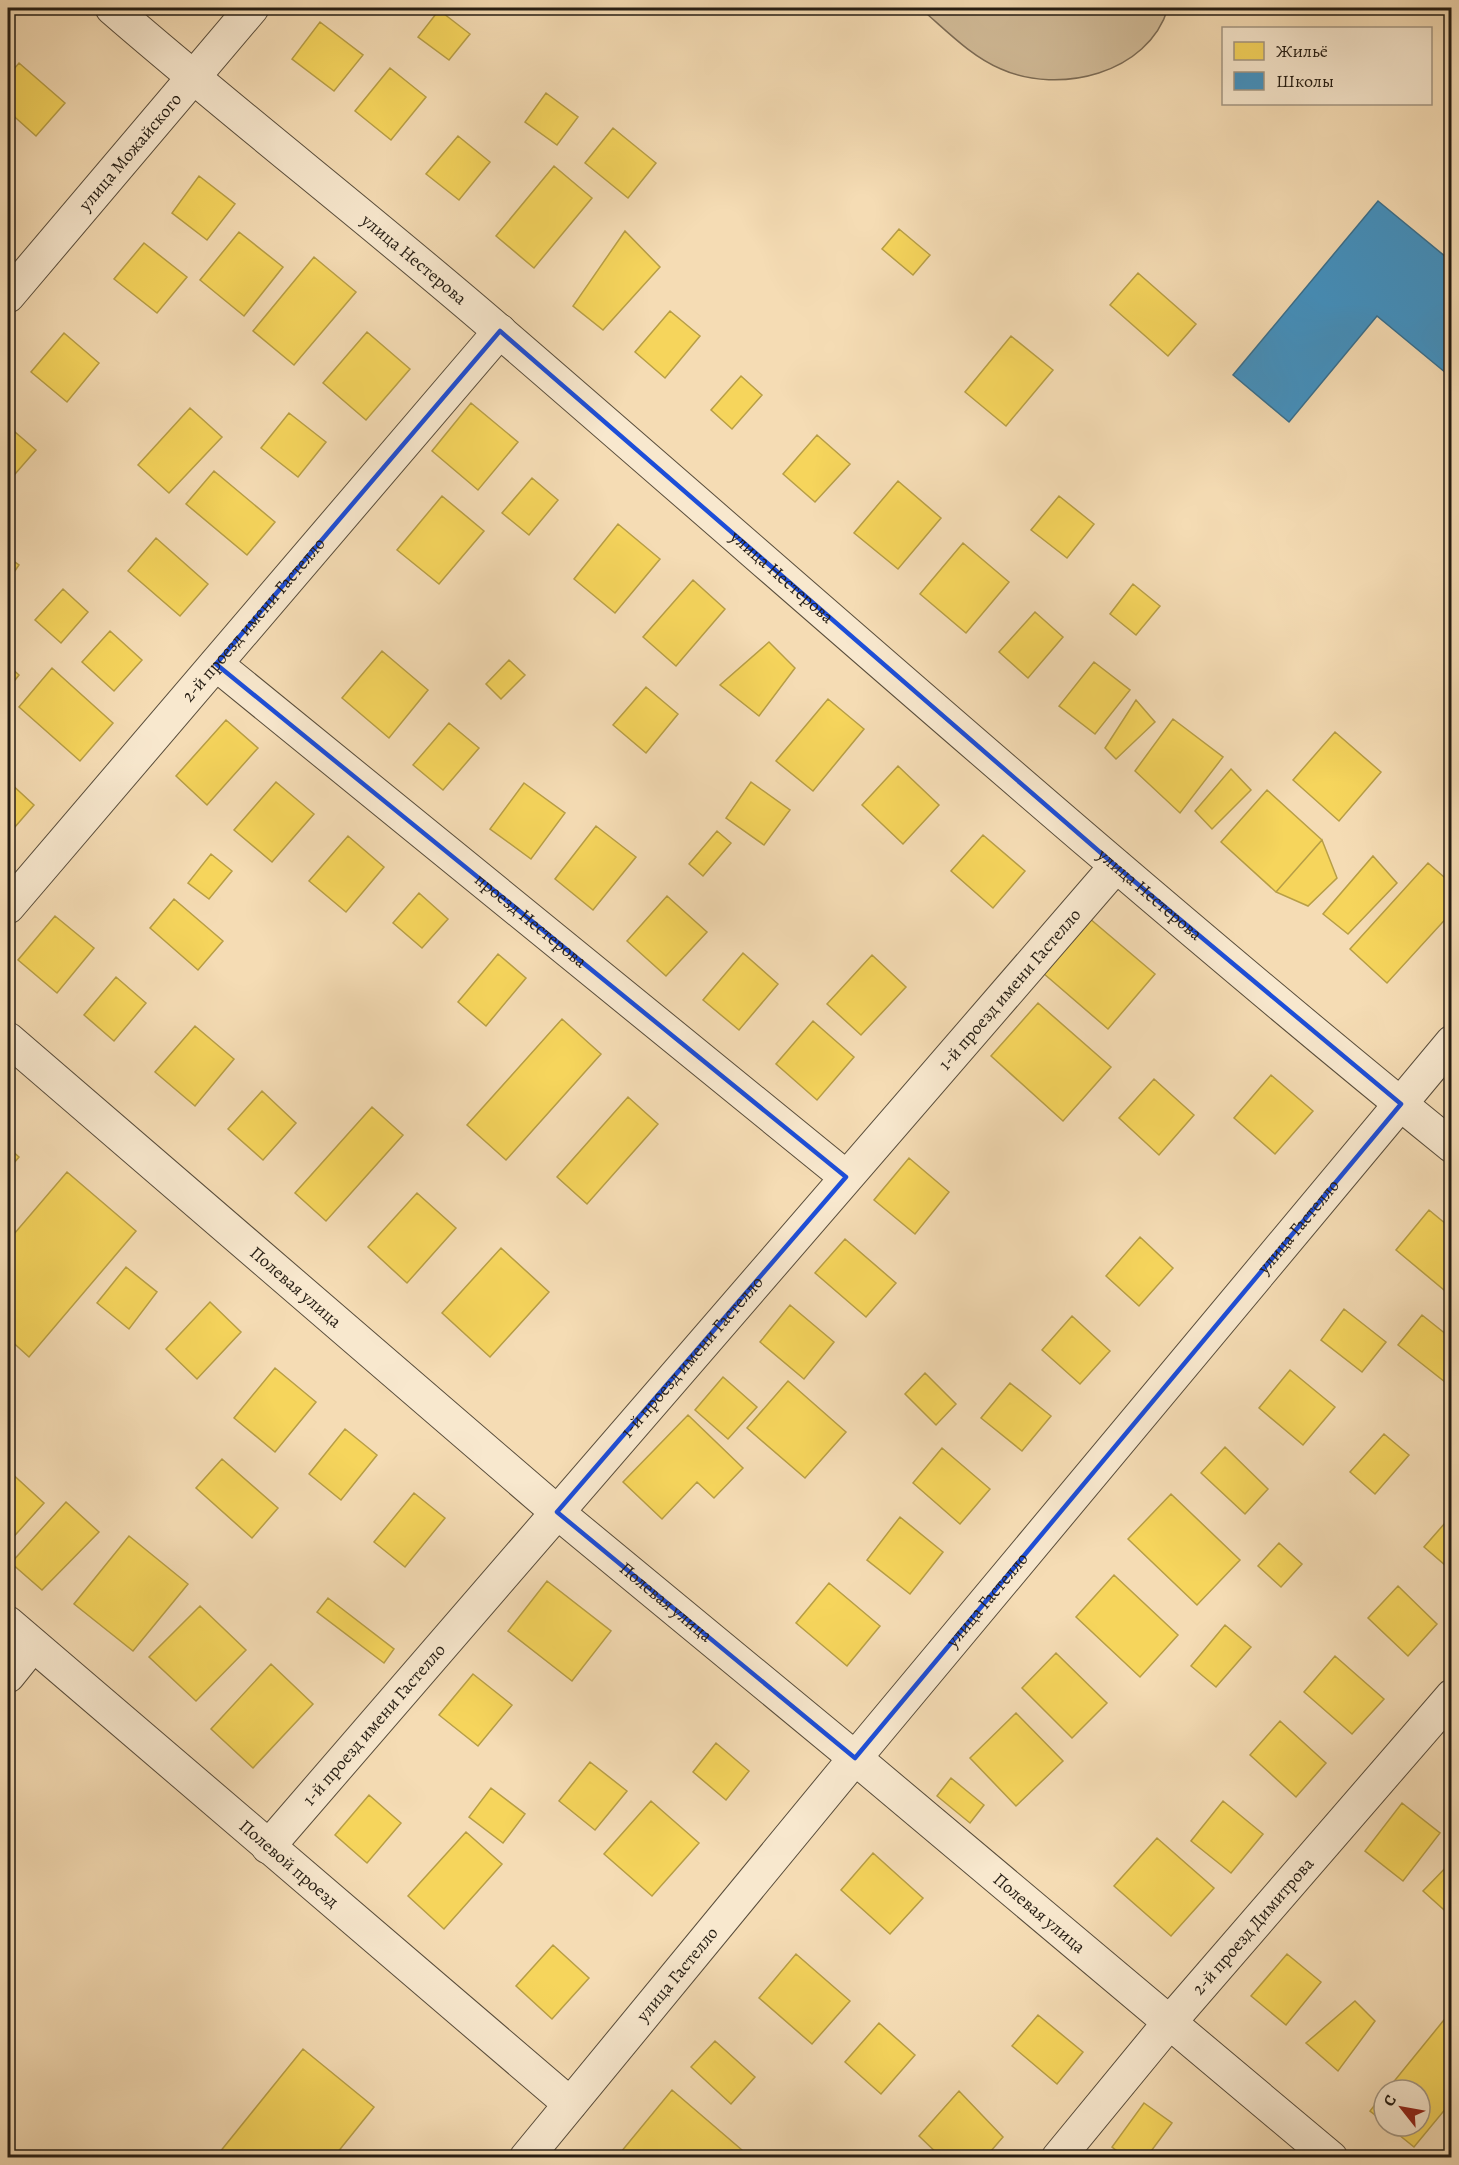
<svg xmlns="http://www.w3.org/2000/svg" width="1459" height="2165" font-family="Alegreya,serif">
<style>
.green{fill:#d2bc99;stroke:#7c6c56;stroke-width:1.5}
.homes{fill:#f6d55c;stroke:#b79e46;stroke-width:1.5}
.schools{fill:#4393c3;stroke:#3a708e;stroke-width:1.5}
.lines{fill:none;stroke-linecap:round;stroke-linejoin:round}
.minor-casing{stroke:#594d3b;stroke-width:35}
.minor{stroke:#f8e8ce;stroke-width:33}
.marked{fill:none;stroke:#1d4ed8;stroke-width:4.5;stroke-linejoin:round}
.labels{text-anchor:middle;stroke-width:6;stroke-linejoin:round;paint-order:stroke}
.street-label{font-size:18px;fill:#251d13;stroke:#f8e8ce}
</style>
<rect width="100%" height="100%" fill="#f5dcb4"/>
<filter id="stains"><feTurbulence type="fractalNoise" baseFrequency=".00333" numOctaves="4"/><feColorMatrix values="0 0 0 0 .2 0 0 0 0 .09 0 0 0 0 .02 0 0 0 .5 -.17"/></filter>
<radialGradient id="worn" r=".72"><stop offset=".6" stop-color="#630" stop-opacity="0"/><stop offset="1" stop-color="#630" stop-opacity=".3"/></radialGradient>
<path class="green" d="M920,8H1168C1148,74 1059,95 1001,69C970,56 945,29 920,8Z"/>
<path class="homes" d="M439,10L470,34L449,60L418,37Z
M320,22L363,55L334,91L292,59Z
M19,63L65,103L36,136L8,111V76Z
M390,68L426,97L391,140L355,111Z
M546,93L578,117L557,145L525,122Z
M613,128L656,163L628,198L585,163Z
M458,136L490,162L459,200L426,174Z
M554,166L592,198L534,268L496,236Z
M199,176L235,204L207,240L172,213Z
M899,229L930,255L913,275L882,249Z
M625,231L660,267L603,330L573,306Z
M239,232L283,267L244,316L200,280Z
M144,243L187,277L157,313L114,279Z
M314,257L356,292L294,365L253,331Z
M1138,273L1196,324L1168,356L1110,305Z
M670,311L700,336L665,378L635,352Z
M367,332L410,369L366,420L323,383Z
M64,333L99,363L67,402L31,372Z
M1011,336L1053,370L1006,426L965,392Z
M741,376L762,395L732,429L711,410Z
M471,403L518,442L478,490L432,451Z
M190,408L222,437L169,493L138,465Z
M289,413L326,442L298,477L261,448Z
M8,426L36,450L9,481L8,479Z
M817,435L850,464L815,502L783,474Z
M214,471L275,522L247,555L186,504Z
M532,478L558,500L529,535L502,513Z
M898,481L941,518L898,569L854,533Z
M442,496L484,531L439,584L397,550Z
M1059,496L1094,524L1067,558L1031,530Z
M618,524L660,559L615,613L574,579Z
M156,538L208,584L180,616L128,571Z
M963,543L1009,582L966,633L920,594Z
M8,557L19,565L8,581Z
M693,580L725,609L676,666L643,637Z
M1133,584L1160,606L1136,635L1110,614Z
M63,589L88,612L61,643L35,620Z
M1035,612L1063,637L1028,678L999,652Z
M110,631L142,660L114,691L82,662Z
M769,642L795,668L759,716L720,685Z
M382,651L428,690L389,738L342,698Z
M509,660L525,675L501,699L486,684Z
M1094,662L1130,690L1095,734L1059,706Z
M8,665L19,675L8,689Z
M52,668L113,723L80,761L19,707Z
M646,687L678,714L646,753L613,725Z
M828,699L864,729L813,791L776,761Z
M1136,700L1155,722L1116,759L1105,748Z
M1173,719L1223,757L1180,813L1135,771Z
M226,720L258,748L207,805L176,776Z
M449,723L479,748L443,790L413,765Z
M1335,732L1381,772L1339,821L1293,780Z
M898,766L939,805L903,844L862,805Z
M1231,769L1251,790L1212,829L1195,811Z
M8,781L34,805L8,835Z
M276,782L314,814L272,862L234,830Z
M751,782L790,810L764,845L726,818Z
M524,783L565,813L531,859L490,829Z
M1267,790L1322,840L1276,892L1221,842Z
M596,826L636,857L593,910L555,879Z
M717,831L731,843L703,876L689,864Z
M983,835L1025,871L993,908L951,871Z
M348,836L384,867L346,912L309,881Z
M1322,840L1337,878L1308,906L1276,892Z
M211,854L232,871L209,899L188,883Z
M1373,856L1397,883L1348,934L1323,914Z
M1428,863L1452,884V912L1387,983L1350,949Z
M419,893L448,919L422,948L393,923Z
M667,896L707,932L666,976L627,941Z
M174,899L223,941L198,970L150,928Z
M55,916L94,948L57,993L18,960Z
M1089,918L1155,974L1108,1029L1043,973Z
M743,953L778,984L739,1030L703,1000Z
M498,954L526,978L486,1026L458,1002Z
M872,955L906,987L861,1035L827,1004Z
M116,977L146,1003L114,1041L84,1015Z
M1038,1003L1111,1067L1063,1121L991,1056Z
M562,1019L601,1054L506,1160L467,1125Z
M813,1021L854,1057L817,1100L776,1064Z
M195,1026L234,1059L195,1106L155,1072Z
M1271,1075L1313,1111L1275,1154L1234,1118Z
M1154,1079L1194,1115L1159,1155L1119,1118Z
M262,1091L296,1123L263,1160L228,1129Z
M628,1097L658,1124L587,1204L557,1177Z
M372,1107L403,1135L326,1221L295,1193Z
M8,1147L19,1157L8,1170Z
M909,1158L949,1192L915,1234L874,1200Z
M67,1172L136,1231L29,1357L8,1338V1241Z
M417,1193L456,1228L407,1283L368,1247Z
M1429,1210L1452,1229V1293L1450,1295L1396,1250Z
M1140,1237L1173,1268L1139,1306L1106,1276Z
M845,1239L896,1283L866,1317L815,1273Z
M501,1248L549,1292L490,1357L442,1313Z
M126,1267L157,1292L129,1329L97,1303Z
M210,1302L241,1332L197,1379L166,1349Z
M790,1305L834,1342L804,1379L760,1342Z
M1344,1309L1386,1342L1362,1372L1321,1340Z
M1422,1315L1452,1339V1374L1445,1382L1398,1345Z
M1072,1316L1110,1351L1080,1384L1042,1350Z
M275,1368L316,1402L275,1452L234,1418Z
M1290,1370L1335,1407L1303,1445L1259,1408Z
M925,1373L956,1404L936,1425L905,1394Z
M723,1377L757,1407L728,1439L695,1410Z
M788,1381L846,1432L805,1478L747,1428Z
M1010,1383L1051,1416L1022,1451L981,1418Z
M688,1415L743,1468L714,1498L697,1482L662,1519L623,1482Z
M345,1429L377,1455L341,1500L309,1474Z
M1384,1434L1409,1455L1375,1494L1350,1472Z
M1225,1447L1268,1489L1245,1514L1201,1473Z
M942,1448L990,1489L960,1524L913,1483Z
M222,1459L278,1508L252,1538L196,1488Z
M8,1470L44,1503L8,1543Z
M414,1493L445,1518L405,1567L374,1542Z
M1171,1494L1240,1560L1197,1605L1128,1539Z
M66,1502L99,1532L42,1590L11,1563Z
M1452,1515V1571L1424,1547Z
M900,1517L943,1552L910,1594L867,1560Z
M129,1536L188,1584L133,1651L74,1604Z
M1279,1543L1302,1564L1281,1587L1258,1566Z
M1114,1575L1178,1635L1140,1677L1076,1617Z
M547,1581L611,1631L572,1681L508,1631Z
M829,1583L880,1626L847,1666L796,1623Z
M1398,1586L1437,1624L1408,1656L1368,1618Z
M328,1598L394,1649L384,1663L317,1612Z
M200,1606L246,1650L196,1701L149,1657Z
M1225,1625L1251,1647L1216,1687L1191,1666Z
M1056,1653L1107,1703L1072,1738L1022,1688Z
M1335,1656L1384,1699L1352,1734L1304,1692Z
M271,1664L313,1704L253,1768L211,1729Z
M473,1674L512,1705L478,1746L439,1715Z
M1016,1713L1063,1761L1016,1806L970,1758Z
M1280,1721L1326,1763L1296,1797L1250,1755Z
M716,1743L749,1771L726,1800L693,1772Z
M590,1762L627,1791L595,1830L559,1801Z
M951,1778L984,1805L970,1823L937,1796Z
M491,1788L525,1814L503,1843L469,1817Z
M369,1795L401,1823L367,1863L335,1835Z
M651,1801L699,1843L652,1896L604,1854Z
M1223,1801L1263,1834L1231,1873L1191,1841Z
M1402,1803L1440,1833L1403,1881L1365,1851Z
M466,1832L502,1864L444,1929L408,1896Z
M1157,1838L1214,1888L1171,1936L1114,1886Z
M873,1853L923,1898L890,1934L841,1890Z
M1452,1861V1917L1423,1891Z
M553,1945L589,1978L552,2019L516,1986Z
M796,1954L850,2001L812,2044L759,1998Z
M1287,1954L1321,1982L1286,2025L1251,1996Z
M1355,2001L1375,2021L1338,2071L1306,2043Z
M1038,2015L1083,2052L1057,2084L1012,2046Z
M1448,2015L1452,2017V2101L1414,2147L1388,2126H1420V2090H1387Z
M879,2023L915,2055L881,2094L845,2062Z
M715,2041L755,2077L731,2104L691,2067Z
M303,2049L374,2107L333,2158H215Z
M672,2090L742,2150L735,2158H616Z
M959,2091L1003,2137L985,2158H942L919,2136Z
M1384,2093V2122L1370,2111Z
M1144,2103L1172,2123L1146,2158H1126L1112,2147Z"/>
<path class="schools" d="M1378,201L1452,262V378L1377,316L1289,422L1233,375Z"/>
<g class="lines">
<defs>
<g id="minor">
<path id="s1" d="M112,8C241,120 376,224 505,336C819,607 1129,884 1452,1146"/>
<path id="s2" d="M8,296L252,8"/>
<path id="s3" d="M216,664L846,1177"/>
<path id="s4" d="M8,907L500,331"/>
<path id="s5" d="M8,1039L557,1512L855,1758L1331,2158"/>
<path id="s6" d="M8,1623L570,2104"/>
<path d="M8,1676L33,1645"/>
<path id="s7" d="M268,1847L1116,866"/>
<path id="s8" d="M526,2158L855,1758L1452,1042"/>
<path id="s9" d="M1058,2158L1169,2023L1452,1696"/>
</g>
</defs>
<use href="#minor" class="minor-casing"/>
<use href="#minor" class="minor"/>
</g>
<path class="marked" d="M500,331L1116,866L1401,1104L855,1758L557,1512L846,1177L216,664Z"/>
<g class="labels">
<g class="street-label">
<text dy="6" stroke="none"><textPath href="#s2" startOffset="189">улица Можайского</textPath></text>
<text dy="6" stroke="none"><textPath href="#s1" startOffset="393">улица Нестерова</textPath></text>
<text dy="6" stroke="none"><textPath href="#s1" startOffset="879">улица Нестерова</textPath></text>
<text dy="6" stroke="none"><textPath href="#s4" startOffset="378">2-й проезд имени Гастелло</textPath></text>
<text dy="6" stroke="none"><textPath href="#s1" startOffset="1365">улица Нестерова</textPath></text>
<text dy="6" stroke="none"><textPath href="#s3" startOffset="406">проезд Нестерова</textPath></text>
<text dy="6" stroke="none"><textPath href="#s7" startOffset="1134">1-й проезд имени Гастелло</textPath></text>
<text dy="6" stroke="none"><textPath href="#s8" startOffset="1210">улица Гастелло</textPath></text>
<text dy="6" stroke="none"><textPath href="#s5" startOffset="380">Полевая улица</textPath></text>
<text dy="6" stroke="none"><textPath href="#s7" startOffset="648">1-й проезд имени Гастелло</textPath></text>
<text dy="6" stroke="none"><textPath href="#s8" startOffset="724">улица Гастелло</textPath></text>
<text dy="6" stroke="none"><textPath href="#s5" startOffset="866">Полевая улица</textPath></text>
<text dy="6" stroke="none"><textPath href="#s7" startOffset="162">1-й проезд имени Гастелло</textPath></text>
<text dy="6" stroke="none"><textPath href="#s6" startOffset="370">Полевой проезд</textPath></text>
<text dy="6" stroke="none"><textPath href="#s5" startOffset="1352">Полевая улица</textPath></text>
<text dy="6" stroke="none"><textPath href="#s9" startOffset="303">2-й проезд Димитрова</textPath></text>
<text dy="6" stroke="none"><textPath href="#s8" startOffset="238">улица Гастелло</textPath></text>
</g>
</g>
<rect width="1459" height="2165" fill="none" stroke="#f5dcb4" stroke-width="30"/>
<rect x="9" y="9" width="1441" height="2147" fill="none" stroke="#251d13" stroke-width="3"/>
<rect x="15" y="15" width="1429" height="2135" fill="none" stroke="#251d13" stroke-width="1.5"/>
<rect x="1222" y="27" width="210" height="78" fill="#f8e8ce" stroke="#a49783" stroke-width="1.5"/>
<rect x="1234" y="42" width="30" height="18" fill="#f6d55c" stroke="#a49783" stroke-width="1.5"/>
<text x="1276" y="57" font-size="18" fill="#251d13">Жильё</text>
<rect x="1234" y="72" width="30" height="18" fill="#4393c3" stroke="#a49783" stroke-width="1.5"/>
<text x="1276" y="87" font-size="18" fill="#251d13">Школы</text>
<g transform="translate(1402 2108) rotate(301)"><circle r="28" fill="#f8e8ce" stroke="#a49783" stroke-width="1.5"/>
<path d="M0-4.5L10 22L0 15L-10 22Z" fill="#8f2418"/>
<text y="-9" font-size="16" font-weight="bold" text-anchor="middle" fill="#251d13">С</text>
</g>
<rect width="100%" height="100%" filter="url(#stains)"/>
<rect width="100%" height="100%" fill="url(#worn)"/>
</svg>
